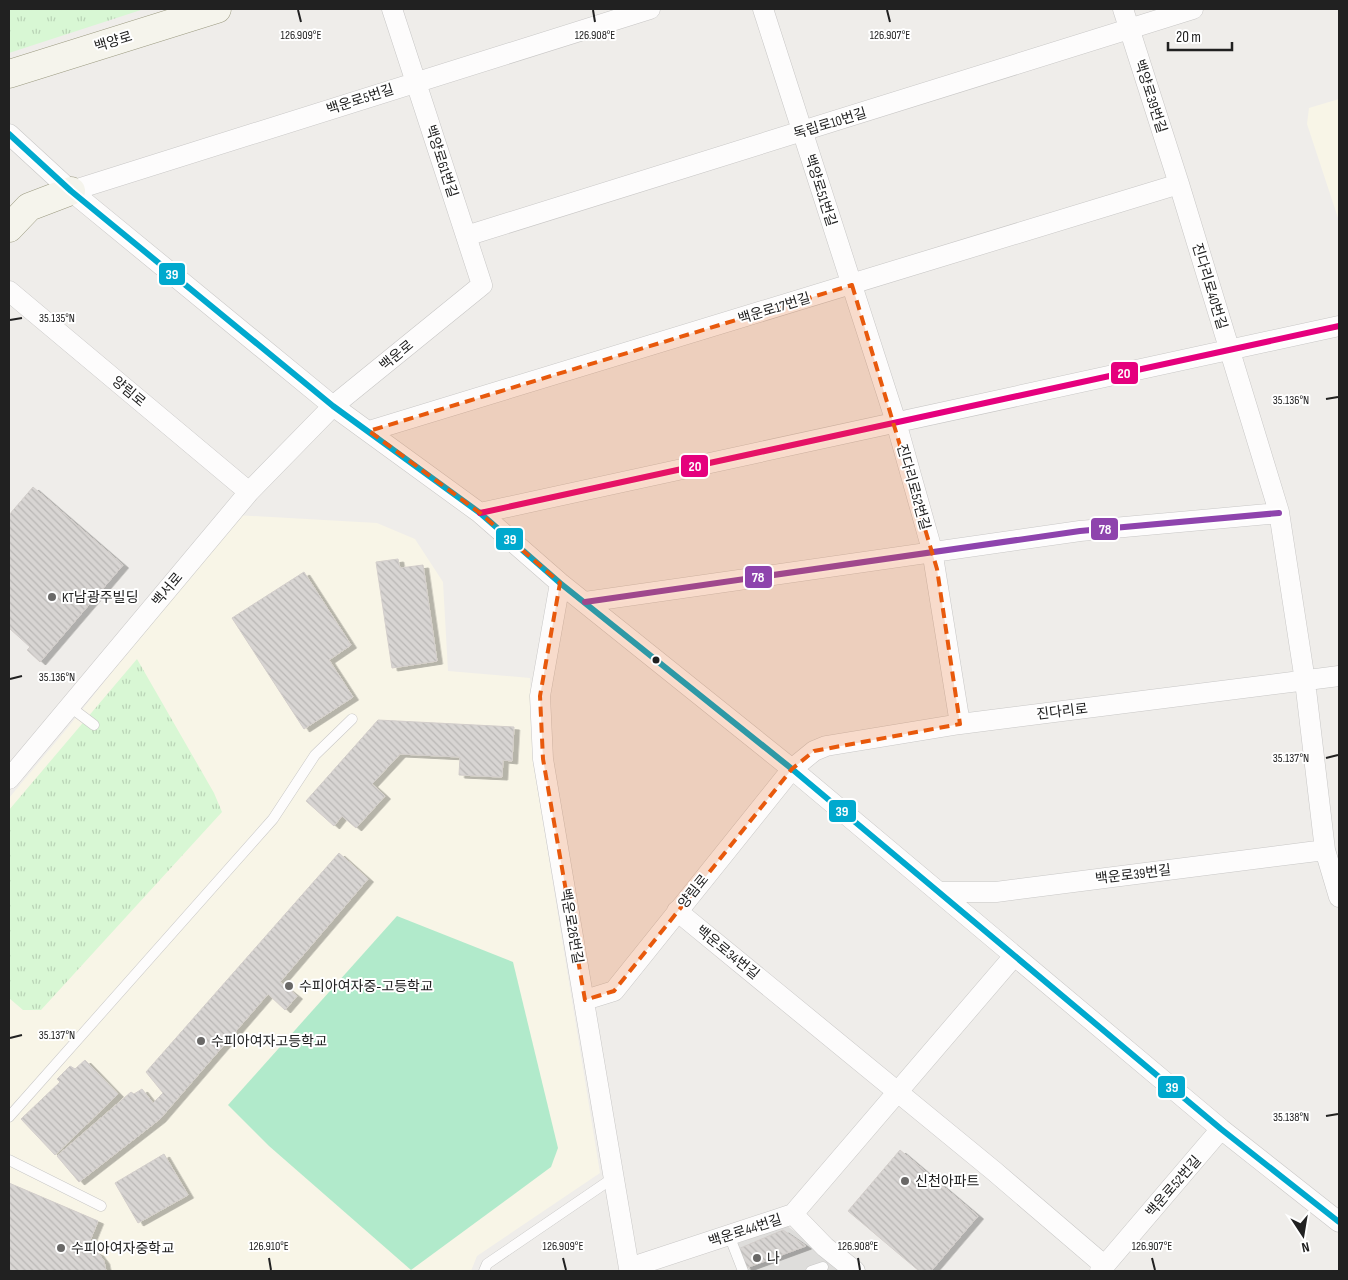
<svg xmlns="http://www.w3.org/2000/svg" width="1348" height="1280" font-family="'Sofia Sans Condensed','Noto Sans KR',sans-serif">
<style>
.residential{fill:#dedddb}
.education{fill:#f8f5e7}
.park{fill:url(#park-tufts)}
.pitch{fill:#b1eacb}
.building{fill:url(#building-back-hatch);stroke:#d3cecb;filter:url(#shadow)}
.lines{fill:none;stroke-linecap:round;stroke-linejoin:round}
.lane-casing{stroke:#c8c7c6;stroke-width:11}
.street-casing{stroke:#c8c7c6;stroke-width:21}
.secondary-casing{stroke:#9b9a80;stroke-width:29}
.lane{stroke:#fdfcfc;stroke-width:10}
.street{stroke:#fdfcfc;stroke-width:20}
.secondary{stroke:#f5f4ec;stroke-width:28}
.bus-1-casing{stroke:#fff;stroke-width:10}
.bus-2-casing{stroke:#fff;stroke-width:10}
.bus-3-casing{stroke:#fff;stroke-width:10}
.bus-1{stroke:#00a9ce;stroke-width:6}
.bus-2{stroke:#8e44ad;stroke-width:6}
.bus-3{stroke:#e5007d;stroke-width:6}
.marked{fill:#e8590c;fill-opacity:0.2;stroke:#e8590c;stroke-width:4;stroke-dasharray:10 6;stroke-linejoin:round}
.ticks{fill:none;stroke:#212121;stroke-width:2}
.poi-dot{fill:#696867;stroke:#fff;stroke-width:2}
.bus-dot{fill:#212121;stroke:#fff;stroke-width:2}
.labels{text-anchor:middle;stroke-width:4;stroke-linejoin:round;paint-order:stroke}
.street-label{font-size:14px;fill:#212121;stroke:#fff}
.poi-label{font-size:14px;fill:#212121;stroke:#fff;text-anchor:start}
.ticks-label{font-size:12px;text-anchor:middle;fill:#212121;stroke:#fff;stroke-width:4;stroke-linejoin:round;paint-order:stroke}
.line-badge{stroke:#fff;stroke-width:2}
.badge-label{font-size:14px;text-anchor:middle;font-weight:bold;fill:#fff}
</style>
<defs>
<pattern id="park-tufts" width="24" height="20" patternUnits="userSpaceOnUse" patternTransform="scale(1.25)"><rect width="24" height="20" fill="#d8f7d4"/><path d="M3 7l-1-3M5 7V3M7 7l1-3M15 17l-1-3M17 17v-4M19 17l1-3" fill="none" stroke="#b9d3b6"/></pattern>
<pattern id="building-back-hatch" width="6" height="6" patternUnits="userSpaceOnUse" patternTransform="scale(1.25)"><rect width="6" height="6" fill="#d8d5d3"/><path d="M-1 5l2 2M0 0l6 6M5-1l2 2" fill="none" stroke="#b9b7b5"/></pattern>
<filter id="shadow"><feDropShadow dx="5.5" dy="3" stdDeviation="0" flood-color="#0004"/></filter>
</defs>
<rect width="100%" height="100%" fill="#efedea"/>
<path class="residential" d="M786,1225L813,1245L846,1271H738L728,1247Z"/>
<path class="education" d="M1339,99V221L1307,124L1309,108Z
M236,515L377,523L415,539L443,582L448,671L530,678L533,761L600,1173L477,1256L471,1271H9V798L70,725Z"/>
<path class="park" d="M9,9H144L9,53Z
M137,659L214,793L222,812L41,1010H23L9,998V810Z"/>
<path class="pitch" d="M397,916L513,962L558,1148L551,1167L411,1270L269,1146L228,1105Z"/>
<path class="building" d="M33,487L123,565L40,662L27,650L30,647L9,628V515Z
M398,559L400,568L423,565L437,661L392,668L376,562Z
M304,572L351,645L329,660L353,697L304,729L232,618Z
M378,720L514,727L512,761L503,760L502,777L459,775L460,757L400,754L372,784L385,796L356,828L342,816L334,826L306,801Z
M339,853L368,879L280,982L297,996L285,1010L268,994L160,1119L79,1182L57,1156L131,1092L134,1094L142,1089L153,1103L163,1093L146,1072Z
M85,1060L118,1094L55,1155L21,1119L60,1082L57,1079L70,1066L75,1069Z
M900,1150L978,1216L931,1271H919L848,1211Z
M164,1154L188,1195L138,1223L115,1183Z
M9,1183L98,1221L87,1248L98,1253L104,1261L106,1271H9Z
M783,1230L806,1246L746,1268L738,1249Z"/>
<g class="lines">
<defs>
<path id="lane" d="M69,706L94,725
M9,1117L273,819L315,755L352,719
M9,1160L101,1206
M729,1235L743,1271
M484,1271L487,1264L613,1178
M811,1271L823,1267"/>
<path id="street" d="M763,9L896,422L932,550L960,724
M1123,9L1179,184L1279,512L1305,681L1325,850L1339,897
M9,134L71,191L333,406L480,513L560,583L792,769L1221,1129L1339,1222
M71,191L650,9
M466,236L1193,9
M9,291L249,492
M369,431L1179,184
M480,513L1339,326
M560,583L540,696L543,759L629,1268L793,1214L1014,956
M585,602L1080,531L1279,513
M9,779L249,492L333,406L482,285L392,9
M940,892H996L1325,850
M677,911L994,1171L1105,1266
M585,1000L614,991L792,769L814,751L826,746L960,724L1339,676
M793,1214L825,1247L855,1271
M1100,1271L1221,1129"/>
<path id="secondary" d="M9,74L217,9
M9,228L29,207L71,191"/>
</defs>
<use href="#lane" class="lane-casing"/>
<use href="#street" class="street-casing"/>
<use href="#secondary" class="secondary-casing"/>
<use href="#lane" class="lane"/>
<use href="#street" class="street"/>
<use href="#secondary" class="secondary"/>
<defs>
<path id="bus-1" d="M9,134L71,191L333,406L480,513L560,583L792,769L1221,1129L1339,1222"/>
<path id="bus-2" d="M585,602L1080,531L1279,513"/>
<path id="bus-3" d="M480,513L1339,326"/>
</defs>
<use href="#bus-1" class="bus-1-casing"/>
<use href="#bus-2" class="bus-2-casing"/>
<use href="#bus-3" class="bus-3-casing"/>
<use href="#bus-1" class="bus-1"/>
<use href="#bus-2" class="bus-2"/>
<use href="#bus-3" class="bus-3"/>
</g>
<path class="marked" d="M852,285L937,569L960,724L814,751L792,769L614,991L585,1000L543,759L540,696L560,583L480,513L369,431Z"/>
<path class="ticks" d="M298,10L301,22M593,10L595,22M887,10L890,22M10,320L22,318M1326,399L1338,397M10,679L22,676M1326,758L1338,755M10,1038L22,1035M1326,1116L1338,1114M269,1258L271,1270M563,1258L566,1270M858,1258L860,1270M1152,1258L1155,1270"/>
<g class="poi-dot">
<circle cx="52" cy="597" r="5"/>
<circle cx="289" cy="986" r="5"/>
<circle cx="201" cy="1041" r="5"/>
<circle cx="905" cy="1181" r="5"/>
<circle cx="61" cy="1248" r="5"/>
<circle cx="757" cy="1258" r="5"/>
</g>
<circle class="bus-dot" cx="656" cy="660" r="4.5"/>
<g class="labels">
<g class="street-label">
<text transform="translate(113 41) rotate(-17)" y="5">백양로</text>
<text transform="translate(1151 96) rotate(72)" y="5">백양로39번길</text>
<text transform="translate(360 99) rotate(-18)" y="5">백운로5번길</text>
<text transform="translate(830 123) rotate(-17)" y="5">독립로10번길</text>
<text transform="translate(442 161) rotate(72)" y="5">백양로61번길</text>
<text transform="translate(821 190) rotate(72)" y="5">백양로51번길</text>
<text transform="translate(1210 286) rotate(73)" y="5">진다리로40번길</text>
<text transform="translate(774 308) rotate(-17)" y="5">백운로17번길</text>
<text transform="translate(396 355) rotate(-39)" y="5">백운로</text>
<text transform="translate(129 391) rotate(40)" y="5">양림로</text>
<text transform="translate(914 487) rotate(74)" y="5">진다리로52번길</text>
<text transform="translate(167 589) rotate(-50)" y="5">백서로</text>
<text transform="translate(1062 711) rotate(-7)" y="5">진다리로</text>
<text transform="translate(1133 874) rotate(-7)" y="5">백운로39번길</text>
<text transform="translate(693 891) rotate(-51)" y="5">양림로</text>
<text transform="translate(572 926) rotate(80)" y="5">백운로26번길</text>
<text transform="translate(728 952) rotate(39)" y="5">백운로34번길</text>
<text transform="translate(1173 1186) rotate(-49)" y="5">백운로52번길</text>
<text transform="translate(745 1230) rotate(-18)" y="5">백운로44번길</text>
</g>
<g class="poi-label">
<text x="62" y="602">KT남광주빌딩</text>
<text x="299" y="991">수피아여자중-고등학교</text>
<text x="211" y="1046">수피아여자고등학교</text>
<text x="915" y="1186">신천아파트</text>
<text x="71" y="1253">수피아여자중학교</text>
<text x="767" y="1263">나</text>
</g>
</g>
<g class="ticks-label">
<text x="301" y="39">126.909°E</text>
<text x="595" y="39">126.908°E</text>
<text x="890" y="39">126.907°E</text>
<text x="57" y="322">35.135°N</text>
<text x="1291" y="404">35.136°N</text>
<text x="57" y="681">35.136°N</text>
<text x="1291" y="762">35.137°N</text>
<text x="57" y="1039">35.137°N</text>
<text x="1291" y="1121">35.138°N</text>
<text x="269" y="1250">126.910°E</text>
<text x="563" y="1250">126.909°E</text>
<text x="858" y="1250">126.908°E</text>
<text x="1152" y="1250">126.907°E</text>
</g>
<g class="line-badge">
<rect x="158" y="262" width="28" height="24" rx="5" fill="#00a9ce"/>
<rect x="1110" y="361" width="29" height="24" rx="5" fill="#e5007d"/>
<rect x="680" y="454" width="29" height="24" rx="5" fill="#e5007d"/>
<rect x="1090" y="517" width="29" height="24" rx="5" fill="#8e44ad"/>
<rect x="495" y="527" width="29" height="24" rx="5" fill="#00a9ce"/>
<rect x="744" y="565" width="29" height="24" rx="5" fill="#8e44ad"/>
<rect x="828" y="799" width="29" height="24" rx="5" fill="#00a9ce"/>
<rect x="1157" y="1075" width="29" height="24" rx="5" fill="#00a9ce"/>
</g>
<g class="badge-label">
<text x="172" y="279">39</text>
<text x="1124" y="378">20</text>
<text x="695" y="471">20</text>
<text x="1105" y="534">78</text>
<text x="510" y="544">39</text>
<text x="758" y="582">78</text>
<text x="842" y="816">39</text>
<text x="1172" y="1092">39</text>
</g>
<rect width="1348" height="1280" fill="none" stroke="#212121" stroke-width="20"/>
<g transform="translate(1303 1235) rotate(168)" stroke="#ffffff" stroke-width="4" paint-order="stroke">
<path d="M0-4L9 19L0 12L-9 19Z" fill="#212121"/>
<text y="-8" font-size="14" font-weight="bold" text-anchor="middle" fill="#212121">N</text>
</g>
<path d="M1168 42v8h64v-8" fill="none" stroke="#212121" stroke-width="2.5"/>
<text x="1176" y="42" font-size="15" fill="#212121" stroke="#ffffff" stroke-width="4" paint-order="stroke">20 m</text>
</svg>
